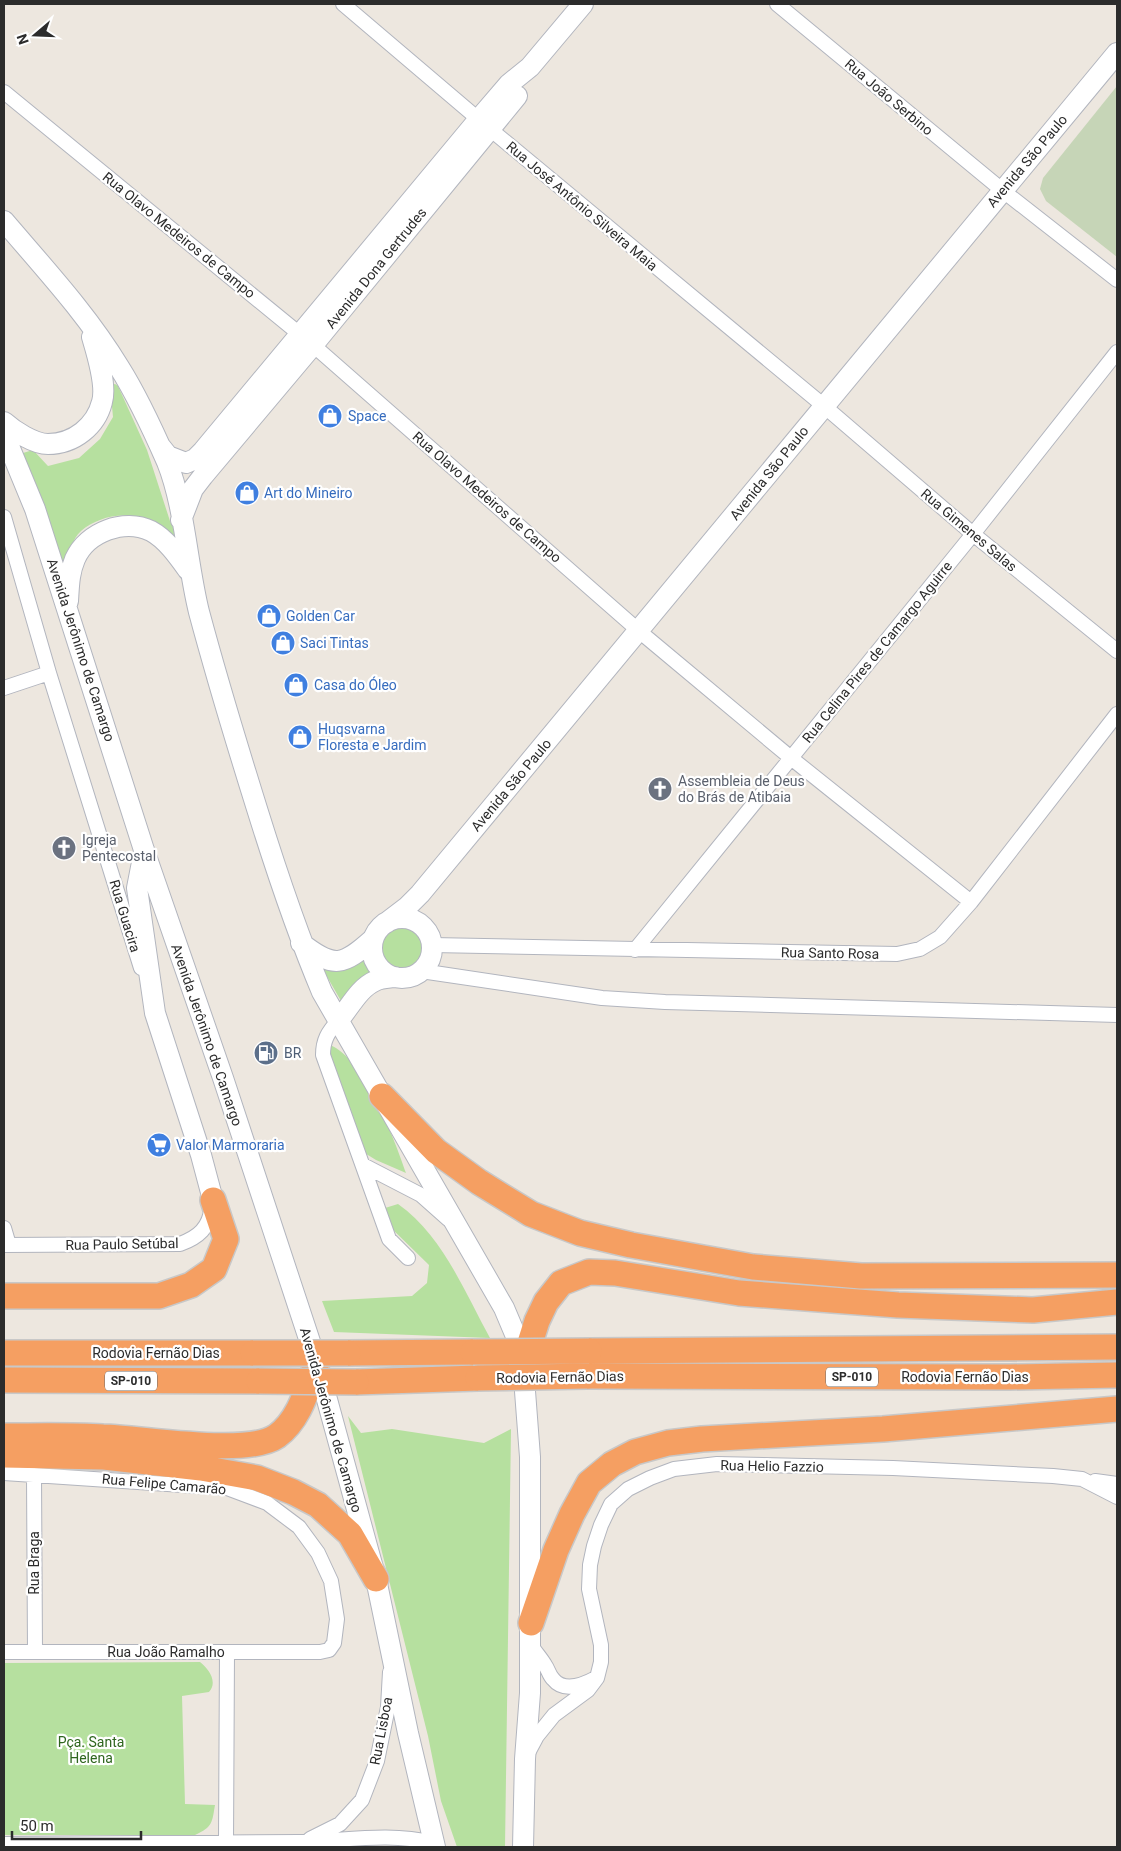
<svg xmlns="http://www.w3.org/2000/svg" width="1121" height="1851" font-family="Roboto,sans-serif">
<style>
.green{fill:#b6e09f}
.cemetery{fill:#c6d5b7}
.lines{fill:none;stroke-linecap:round;stroke-linejoin:round}
.street-casing{stroke:#b2b5be;stroke-width:16}
.secondary-casing{stroke:#b2b5be;stroke-width:22}
.highway-casing{stroke:#c8c8c8;stroke-width:28}
.street{stroke:#fff;stroke-width:14}
.secondary{stroke:#fff;stroke-width:20}
.highway{stroke:#f59f62;stroke-width:25}
.highway-bridge-casing{stroke:#c8c8c8;stroke-width:28;stroke-linecap:butt}
.highway-bridge{stroke:#f59f62;stroke-width:25}
.labels{text-anchor:middle;stroke-width:4.5;stroke-linejoin:round;paint-order:stroke}
.shield{fill:#fff;stroke:#6b6b6b;stroke-width:1}
.shield-label{font-size:12px;font-weight:bold;fill:#2c2c2c}
.street-label{font-size:14px;fill:#2c2c2c;stroke:#fff}
.shop-label{font-size:14px;fill:#366cbe;stroke:#fff;text-anchor:start}
.worship-label{font-size:14px;fill:#5b616d;stroke:#fff;text-anchor:start}
.service-label{font-size:14px;fill:#4e5e75;stroke:#fff;text-anchor:start}
.park-label{font-size:14px;fill:#2f661f;stroke:#fff}
</style>
<rect width="100%" height="100%" fill="#ede7df"/>
<path class="green" d="M115,384L118,386L147,450L170,521L176,533L172,540C163,533 153,523 143,519C123,511 97,517 81,531C72,539 70,552 69,563L61,567L44,504L23,453L33,450L48,466L79,458L100,439L113,417L110,385Z
M404,927C434,934 425,972 397,970C390,969 385,967 382,960C376,943 387,930 404,927Z
M370,951C372,961 375,967 383,974L345,1008L321,966Z
M330,1045C364,1058 395,1140 406,1173L376,1160L363,1152L329,1058Z
M398,1204C443,1236 464,1291 490,1338L334,1332L322,1301L412,1296L427,1283L429,1265L387,1224L385,1208Z
M348,1416L361,1433L392,1429L484,1443L511,1429L505,1847H457L441,1801L428,1736Z
M200,1662C209,1669 218,1682 209,1692L182,1696L185,1804L215,1805C212,1822 213,1827 195,1835H4V1663Z"/>
<path class="cemetery" d="M1117,86V257L1046,201L1040,189L1043,178Z"/>
<g class="lines">
<defs>
<path id="street" d="M343,4L490,129L824,406L973,534L1117,651
M777,4L1002,190L1117,280
M4,92L313,345L639,631L791,758L971,902
M4,517L49,673L141,968
M4,688L49,673
M432,945L897,954L920,949L940,937L971,902L1117,714
M635,950L973,534L1117,352
M421,971L602,998L665,1002L1117,1015
M338,1021C328,1032 323,1040 323,1055L389,1239L408,1258
M363,1165L421,1195L448,1219
M4,1228L9,1245
M4,1245L180,1244C199,1237 209,1228 212,1207
M4,1473L227,1488L267,1503L299,1527L318,1553L331,1581L337,1619L334,1643L329,1650L320,1652H4
M34,1475L35,1651
M1095,1481L1117,1484
M531,1645C535,1652 541,1658 545,1665C548,1669 549,1675 553,1679C564,1693 583,1685 596,1678
M529,1751L537,1736L554,1715L588,1690L597,1678L601,1662V1645L589,1589L590,1565L594,1546L601,1525L611,1504L628,1489L650,1478L674,1469L717,1464L893,1468L1053,1476L1082,1479L1117,1497
M310,1839L340,1824L362,1800L377,1761L388,1707L390,1672
M226,1842L227,1652
M4,1844C103,1843 202,1842 300,1842C345,1841 389,1832 433,1843"/>
<path id="secondary" d="M4,221C44,268 87,314 119,367C138,397 153,430 167,462C185,507 187,564 199,612C217,679 237,745 258,812C277,873 297,933 322,992L504,1308L515,1334L523,1365L530,1457V1693L525,1759L523,1847
M4,422C14,431 34,444 48,444C74,444 96,426 102,402C107,385 97,354 92,337
M4,434L35,509L144,850L223,1078L317,1363L376,1579L408,1733L435,1847
M160,446L168,456L186,463L195,459L203,451L479,119L509,84L530,67L583,4
M181,520L193,489L203,476L313,345L517,96
M68,601C69,586 69,573 75,559C87,532 124,518 151,531C166,539 178,556 188,570
M144,852L137,888L155,1013L201,1155L213,1200
M372 948a30 30 0 1 1 60 0a30 30 0 1 1-60 0Z
M386,923L407,907L420,894L1117,53
M301,943C334,969 343,966 373,939
M338,1021C350,1007 359,988 375,981C381,978 389,978 395,977"/>
<path id="highway" d="M382,1096L436,1151L479,1182L531,1214L580,1233L631,1245L753,1267L861,1276L1117,1275
M4,1296H159L191,1285L214,1269L226,1239L213,1200
M589,1351L1117,1347
M4,1353H253
M348,1353L473,1352
M523,1365L537,1321L546,1302L561,1283L589,1272L615,1273L739,1293L898,1305L1033,1310L1117,1302
M587,1376L1010,1377L1117,1375
M4,1380L259,1381
M356,1382L478,1378
M4,1436C37,1436 70,1435 103,1437C143,1438 247,1457 277,1436C300,1419 307,1389 317,1363
M4,1455L104,1457L201,1468L257,1478L293,1492L318,1505L350,1534L376,1579
M531,1623L556,1550L572,1514L589,1483L612,1464L635,1452L668,1443L702,1439L883,1429L1117,1409"/>
</defs>
<use href="#street" class="street-casing"/>
<use href="#secondary" class="secondary-casing"/>
<use href="#highway" class="highway-casing"/>
<use href="#street" class="street"/>
<use href="#secondary" class="secondary"/>
<use href="#highway" class="highway"/>
<defs>
<path id="highway-bridge" d="M473,1352L589,1351
M253,1353H348
M478,1378L587,1376
M259,1381L356,1382"/>
</defs>
<use href="#highway-bridge" class="highway-bridge-casing"/>
<use href="#highway-bridge" class="highway-bridge"/>
</g>
<defs>
<symbol id="shop-disc" viewBox="-11 -11 22 22"><circle r="9.5" fill="#3f7fe0" stroke="#fff"/><path d="M-5-2.5h2.3a2.7 3.5 0 0 1 5.4 0H5L5.5 6h-11ZM-1.5-2.5h3a1.5 2.3 0 0 0-3 0Z" fill="#fff"/></symbol>
<symbol id="church-disc" viewBox="-11 -11 22 22"><circle r="9.5" fill="#6b7280" stroke="#fff"/><path d="M-1.2-6h2.4v3.5h3.3v2.4h-3.3V6h-2.4V-.1h-3.3v-2.4h3.3Z" fill="#fff"/></symbol>
<symbol id="fuel-disc" viewBox="-11 -11 22 22"><circle r="9.5" fill="#5c6f8a" stroke="#fff"/><path d="M-5.5-6h7V0h2V4h1.3V-2.5L3-4.5l.8-.8L6-3V5H2.5V1h-1V6h-7ZM-4.2-4.7v3.2H.2V-4.7Z" fill="#fff"/></symbol>
<symbol id="supermarket-disc" viewBox="-11 -11 22 22"><circle r="9.5" fill="#3f7fe0" stroke="#fff"/><path d="M-6-5.5h2.5l.6 2H6L4.5 2H-2.5L-4.4-4H-6ZM-1.5 3.2a1.3 1.3 0 1 0 .1 0ZM3 3.2a1.3 1.3 0 1 0 .1 0Z" fill="#fff"/></symbol>
</defs>
<g fill-rule="evenodd">
<use href="#shop-disc" x="316" y="402" width="28" height="28"/>
<use href="#shop-disc" x="233" y="479" width="28" height="28"/>
<use href="#shop-disc" x="255" y="602" width="28" height="28"/>
<use href="#shop-disc" x="269" y="629" width="28" height="28"/>
<use href="#shop-disc" x="282" y="671" width="28" height="28"/>
<use href="#shop-disc" x="286" y="723" width="28" height="28"/>
<use href="#church-disc" x="646" y="775" width="28" height="28"/>
<use href="#church-disc" x="50" y="834" width="28" height="28"/>
<use href="#fuel-disc" x="252" y="1039" width="28" height="28"/>
<use href="#supermarket-disc" x="145" y="1131" width="28" height="28"/>
</g>
<g class="labels">
<g class="shield">
<rect x="826" y="1367.5" width="52" height="19" rx="4"/>
<rect x="105" y="1371.5" width="52" height="19" rx="4"/>
</g>
<g class="shield-label">
<text x="852" y="1381">SP-010</text>
<text x="131" y="1385">SP-010</text>
</g>
<g class="street-label">
<text transform="translate(889 97) rotate(40)" y="5">Rua João Serbino</text>
<text transform="translate(1027 161) rotate(-50)" y="5">Avenida São Paulo</text>
<text transform="translate(582 206) rotate(40)" y="5">Rua José Antônio Silveira Maia</text>
<text transform="translate(179 235) rotate(39)" y="5">Rua Olavo Medeiros de Campo</text>
<text transform="translate(376 268) rotate(-51)" y="5">Avenida Dona Gertrudes</text>
<text transform="translate(769 473) rotate(-51)" y="5">Avenida São Paulo</text>
<text transform="translate(487 497) rotate(41)" y="5">Rua Olavo Medeiros de Campo</text>
<text transform="translate(969 530) rotate(40)" y="5">Rua Gimenes Salas</text>
<text transform="translate(81 650) rotate(72)" y="5">Avenida Jerônimo de Camargo</text>
<text transform="translate(877 652) rotate(-51)" y="5">Rua Celina Pires de Camargo Aguirre</text>
<text transform="translate(511 785) rotate(-50)" y="5">Avenida São Paulo</text>
<text transform="translate(125 916) rotate(73)" y="5">Rua Guacira</text>
<text transform="translate(830 953) rotate(1)" y="5">Rua Santo Rosa</text>
<text transform="translate(207 1035) rotate(71)" y="5">Avenida Jerônimo de Camargo</text>
<text transform="translate(122 1244) rotate(-1)" y="5">Rua Paulo Setúbal</text>
<text x="156" y="1358">Rodovia Fernão Dias</text>
<text transform="translate(560 1377) rotate(-1)" y="5">Rodovia Fernão Dias</text>
<text x="965" y="1382">Rodovia Fernão Dias</text>
<text transform="translate(331 1420) rotate(74)" y="5">Avenida Jerônimo de Camargo</text>
<text transform="translate(772 1466) rotate(1)" y="5">Rua Helio Fazzio</text>
<text transform="translate(164 1484) rotate(5)" y="5">Rua Felipe Camarão</text>
<text transform="translate(34 1563) rotate(-90)" y="5">Rua Braga</text>
<text x="166" y="1657">Rua João Ramalho</text>
<text transform="translate(381 1731) rotate(-79)" y="5">Rua Lisboa</text>
</g>
<g class="shop-label">
<text x="348" y="421">Space</text>
<text x="264" y="498">Art do Mineiro</text>
<text x="286" y="621">Golden Car</text>
<text x="300" y="648">Saci Tintas</text>
<text x="314" y="690">Casa do Óleo</text>
<text x="318" y="734">Huqsvarna<tspan x="318" dy="16">Floresta e Jardim</tspan></text>
<text x="176" y="1150">Valor Marmoraria</text>
</g>
<g class="worship-label">
<text x="678" y="786">Assembleia de Deus<tspan x="678" dy="16">do Brás de Atibaia</tspan></text>
<text x="82" y="845">Igreja<tspan x="82" dy="16">Pentecostal</tspan></text>
</g>
<g class="service-label">
<text x="284" y="1058">BR</text>
</g>
<g class="park-label">
<text x="91" y="1747">Pça. Santa<tspan x="91" dy="16">Helena</tspan></text>
</g>
</g>
<rect width="1121" height="1851" fill="none" stroke="#2c2c2c" stroke-width="10"/>
<g transform="translate(35 35) rotate(251)" stroke="#ffffff" stroke-width="4" paint-order="stroke">
<path d="M0-4L9 19L0 12L-9 19Z" fill="#2c2c2c"/>
<text y="-8" font-size="14" font-weight="bold" text-anchor="middle" fill="#2c2c2c">N</text>
</g>
<path d="M12 1831v8h129v-8" fill="none" stroke="#2c2c2c" stroke-width="2.5"/>
<text x="20" y="1831" font-size="15" fill="#2c2c2c" stroke="#ffffff" stroke-width="4" paint-order="stroke">50 m</text>
</svg>
